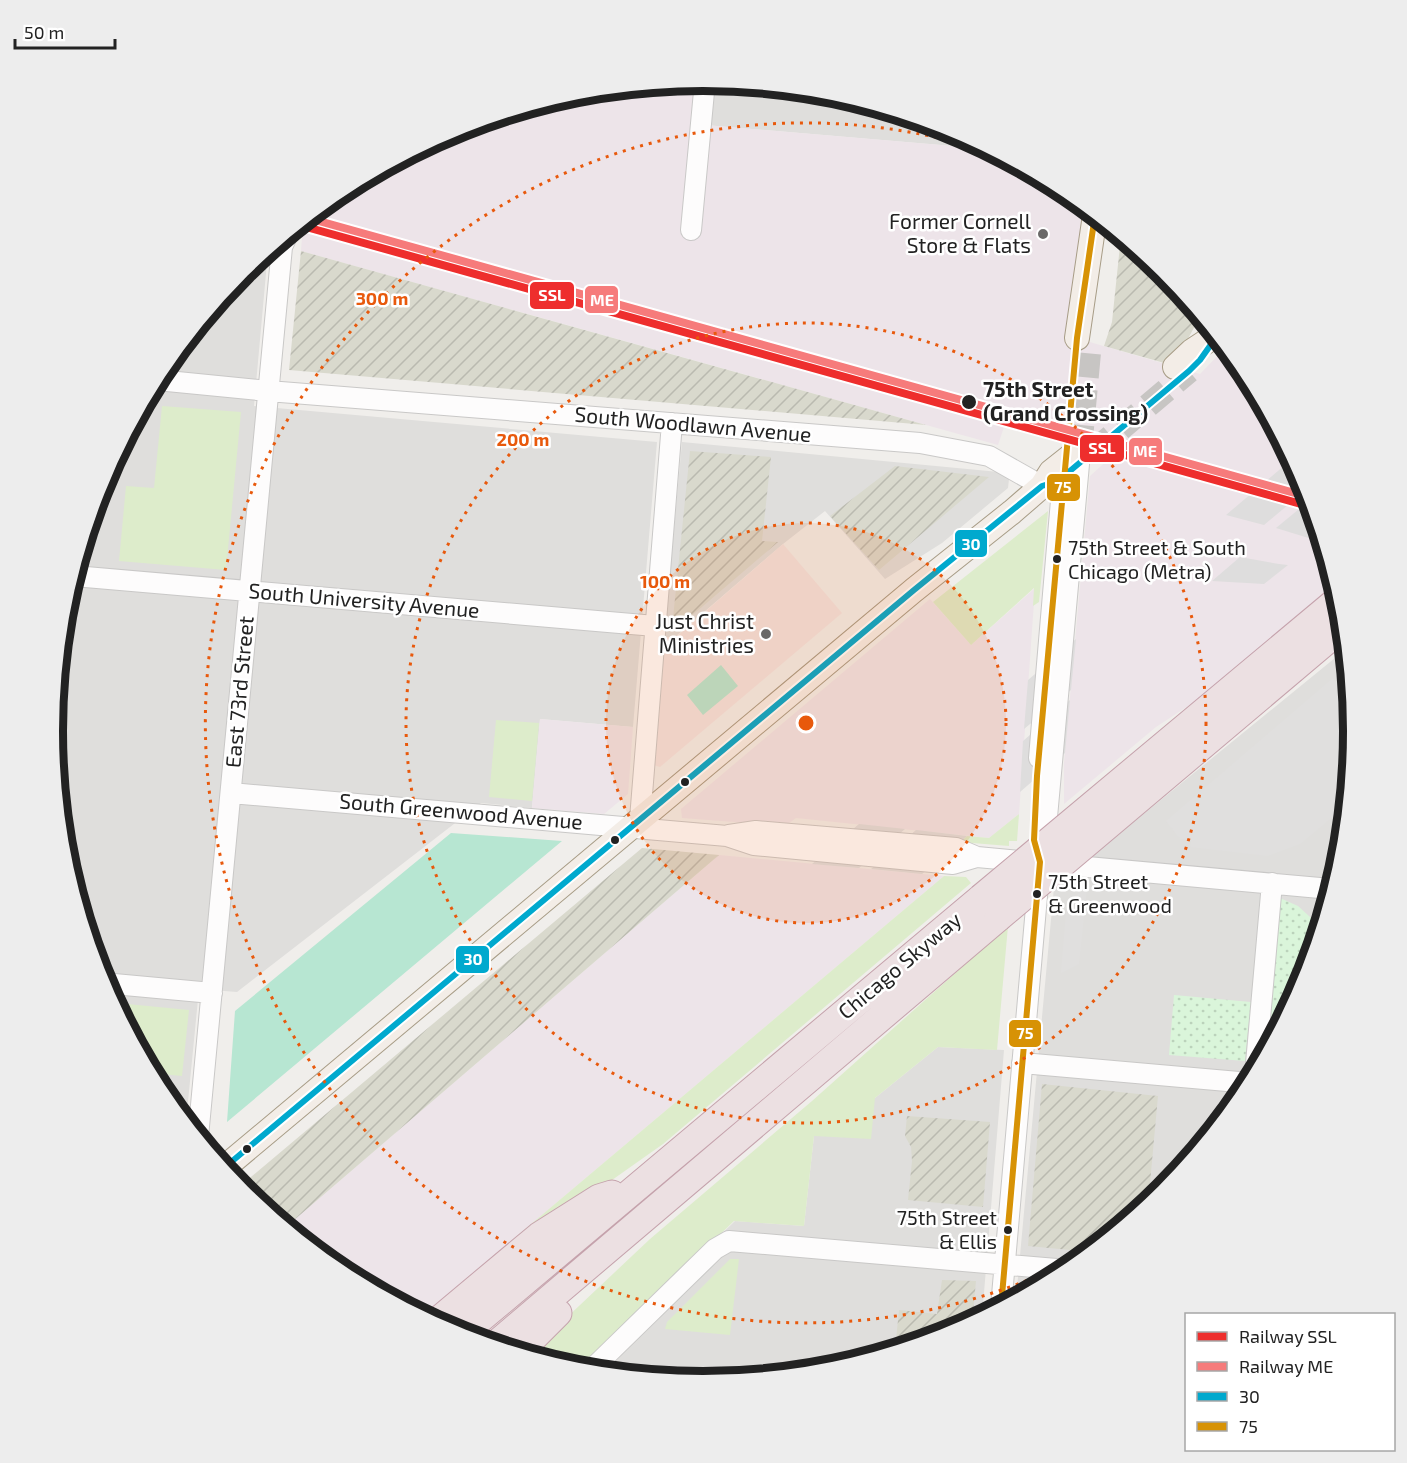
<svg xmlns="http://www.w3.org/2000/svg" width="1407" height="1463" font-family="'Exo 2',sans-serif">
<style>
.residential{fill:#dfdedc}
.commercial{fill:#f1e3e1}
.industrial{fill:#ede4e9}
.construction{fill:url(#construction-furrows)}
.grass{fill:#ddeccb}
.park{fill:url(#park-dots)}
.pitch{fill:#b7e6d2}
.parking{fill:#e0dfde}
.pier{fill:#dedddd}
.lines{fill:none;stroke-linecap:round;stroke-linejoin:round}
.major-tunnel{stroke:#c7c5c3;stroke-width:24;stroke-dasharray:24 12;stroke-linecap:butt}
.minor-casing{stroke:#c9c8c7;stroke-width:22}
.major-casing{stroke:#a79c86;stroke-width:26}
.highway-casing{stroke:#c5a2ac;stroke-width:29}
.minor{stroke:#fdfcfc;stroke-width:20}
.major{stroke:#f3ede7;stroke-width:24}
.highway{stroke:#ece0e2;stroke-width:27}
.highway-bridge-casing{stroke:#c5a2ac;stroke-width:29;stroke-linecap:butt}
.highway-bridge{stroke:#ece0e2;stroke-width:27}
.bus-1-casing{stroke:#fff;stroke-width:10}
.bus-2-casing{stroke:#fff;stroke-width:10}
.bus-1{stroke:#00a9ce;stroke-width:6}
.bus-2{stroke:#d79205;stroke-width:6}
.rail-1-casing{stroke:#fff;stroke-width:12}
.rail-2-casing{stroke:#fff;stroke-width:12}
.rail-1{stroke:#ee2e2d;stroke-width:8}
.rail-2{stroke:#f67b7b;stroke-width:8}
.ring{fill:none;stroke:#e8590c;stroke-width:3;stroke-dasharray:3 6}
.poi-dot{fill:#6a6968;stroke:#fff;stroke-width:2}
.stop-dot{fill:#222;stroke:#fff;stroke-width:2}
.labels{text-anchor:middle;stroke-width:5;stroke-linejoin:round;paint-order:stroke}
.bus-label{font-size:20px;fill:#222;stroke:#fff;text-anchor:start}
.poi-label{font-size:21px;fill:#222;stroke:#fff;text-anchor:end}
.stop-label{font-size:21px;font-weight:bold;fill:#222;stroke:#fff;text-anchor:start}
.street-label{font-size:21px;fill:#222;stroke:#fff}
.rim{fill:none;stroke:#222;stroke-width:8}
.centre{fill:#e8590c;stroke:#fff;stroke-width:3}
.ring-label{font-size:18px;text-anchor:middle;font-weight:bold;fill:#e8590c;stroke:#fff;stroke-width:5;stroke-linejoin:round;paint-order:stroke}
.line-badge{stroke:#fff;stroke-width:2}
.badge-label{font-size:16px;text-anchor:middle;font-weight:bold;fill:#fff}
</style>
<defs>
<pattern id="construction-furrows" width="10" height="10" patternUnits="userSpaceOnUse" patternTransform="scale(1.5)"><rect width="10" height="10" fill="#d9d9cd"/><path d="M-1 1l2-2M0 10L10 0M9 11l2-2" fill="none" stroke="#babab0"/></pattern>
<pattern id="park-dots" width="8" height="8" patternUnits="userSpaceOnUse" patternTransform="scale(1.5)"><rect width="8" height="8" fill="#daf5da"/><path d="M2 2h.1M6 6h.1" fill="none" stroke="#bbd2bb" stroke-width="1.8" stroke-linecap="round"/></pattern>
</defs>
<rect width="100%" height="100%" fill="#f0eeeb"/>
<path class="residential" d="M704,81L831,93L953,130L988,149L693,124Z
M268,251L254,406L657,442L633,727L540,719L532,808L481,803L237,992L199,989L186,1122L162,1093L102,980L65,858L53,732L65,604L102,482L162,370L243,271Z
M682,442L999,472L1009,479L1008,488L942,543L885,579L825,511L783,544L675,637H664Z
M1346,649L1354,732L1342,859L1305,981L1245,1093L1164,1192L1065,1273L1016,1299L1054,887Z
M938,1047L1004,1050L982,1317L952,1333L830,1370L703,1382L580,1370L735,1221L804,1226L814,1136L875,1098Z"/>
<path class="commercial" d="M783,544L842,613L660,767L653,765L664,637H676Z"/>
<path class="industrial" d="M697,81L694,124L988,149L1065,190L1084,206L1074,311L1069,336L1200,374L1226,347L1245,370L1305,483L1342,605L1156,727L1064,804V763L1090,476L1111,457L1004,427L998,445L301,251L303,222L342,190L455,130L577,93Z
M1035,588L1019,814L989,838L796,818L785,826L682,818L681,809L930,599L971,645Z
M540,719L633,727L628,794L604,814L532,808Z
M719,855L944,876L422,1316L342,1273L286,1227Z"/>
<path class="construction" d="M1121,236L1164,271L1202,318L1197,322L1183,348L1168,364L1104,346L1112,322Z
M301,251L926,425L289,370Z
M690,451L771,457L762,541L778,542L689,618L672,628Z
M895,466L989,477L879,570L830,516Z
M642,848L719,855L286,1227L243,1192L239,1187Z
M1042,1084L1158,1096L1148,1205L1091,1252L1028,1246Z
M907,1116L990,1122L983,1207L908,1200L912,1161L911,1147L905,1136Z
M942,1280L976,1281L972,1323L952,1333L895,1350L899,1310L937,1314Z"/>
<path class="grass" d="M162,406L241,412L226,570L119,561L126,486L154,488Z
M1048,511L1039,602L1033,606L1034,588L971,645L933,602Z
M496,720L539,723L532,801L489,797Z
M1019,814L1017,841H1009V846L960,842L967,836L989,838Z
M944,876L966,877L971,883L663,1144L588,1197L429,1319L422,1316Z
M1008,926L997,1050L938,1047L875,1098L871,1139L814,1136L804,1226L734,1221L580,1370L527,1355L650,1239L812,1101Z
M117,1003L189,1010L182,1076L151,1073L116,1007Z
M730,1259H739L730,1335L665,1329L667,1322Z"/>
<path class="park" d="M1280,898L1298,906L1321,927L1305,981L1265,1056Z
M1174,995L1251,1002L1245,1061L1169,1055Z"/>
<path class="pitch" d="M721,665L738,686L703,715L687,695Z
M451,833L562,841L227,1122L235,1011Z"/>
<path class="parking" d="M1333,678L1352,703L1354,732L1347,805L1300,844L1268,856L1190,847L1191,839H1180L1166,821Z
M1087,888L1079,964L1061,973L1067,901Z"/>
<path class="pier" d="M1292,459L1307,489L1264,525L1226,515Z
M1310,500L1321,535L1315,540L1276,528Z
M1240,557L1279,564L1288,565L1264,584L1212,581Z
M1076,639L1071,690L1024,729L1028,680Z
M1070,700L1065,753L1020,792L1023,741Z
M859,824L905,829L859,868L812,864Z
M916,830L967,836L922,874L871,869Z"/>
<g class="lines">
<path class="major-tunnel" d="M1080,449L1090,342
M1093,452L1189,371"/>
<defs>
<path id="minor" d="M691,230L705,81
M157,380L268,391L920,443L989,456L1042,486
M74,576L655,626
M1039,758L1063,477
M231,793L727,836L754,845L953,864L977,857
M640,819L672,423
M729,835L756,831L956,848L977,857L1331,889
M1332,891L1340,864
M103,983L212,993
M1022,1063L1250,1083
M1255,1075L1272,883
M198,1137L282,247L288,234
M1001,1307L1040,862L1045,839L1079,464
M590,1371L715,1249L729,1241L1068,1270"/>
<path id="major" d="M1077,338L1095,215
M1175,367L1192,351L1216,335
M224,1168L914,590L1012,512L1042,486L1051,472L1080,449"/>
<path id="highway" d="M435,1323L539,1236L599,1198L612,1194
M461,1335L981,898
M495,1345L998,918
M519,1352L558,1313"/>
</defs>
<use href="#minor" class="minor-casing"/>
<use href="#major" class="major-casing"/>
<use href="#highway" class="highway-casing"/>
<use href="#minor" class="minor"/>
<use href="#major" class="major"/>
<use href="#highway" class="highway"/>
<defs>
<path id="highway-bridge" d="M981,898L1340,598
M998,918L1344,626"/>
</defs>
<use href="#highway-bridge" class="highway-bridge-casing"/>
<use href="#highway-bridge" class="highway-bridge"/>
<defs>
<path id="bus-1" d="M224,1168L914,590L1042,486L1058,481L1189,371L1200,360L1217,336"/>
<path id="bus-2" d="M1001,1307L1040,862L1034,840L1037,776L1077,338L1095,215"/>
</defs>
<use href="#bus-1" class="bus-1-casing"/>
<use href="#bus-2" class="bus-2-casing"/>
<use href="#bus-1" class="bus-1"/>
<use href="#bus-2" class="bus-2"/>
<defs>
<path id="rail-1" d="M299,225L1312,507"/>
<path id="rail-2" d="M308,218L1309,497"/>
</defs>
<use href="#rail-1" class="rail-1-casing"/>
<use href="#rail-2" class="rail-2-casing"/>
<use href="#rail-1" class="rail-1"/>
<use href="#rail-2" class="rail-2"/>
</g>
<circle cx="806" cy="723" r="200" fill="#e8590c" fill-opacity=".12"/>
<g class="ring">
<circle cx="806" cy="723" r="200"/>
<circle cx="806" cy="723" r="400"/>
<path d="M1092 1250A600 600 0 1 1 996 154"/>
</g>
<g class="poi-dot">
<circle cx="1043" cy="234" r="6"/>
<circle cx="766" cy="634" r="6"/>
</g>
<g class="stop-dot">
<circle cx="969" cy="402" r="8"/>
<circle cx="1057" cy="559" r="5"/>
<circle cx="685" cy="782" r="5"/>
<circle cx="615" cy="840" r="5"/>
<circle cx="1037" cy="894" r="5"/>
<circle cx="247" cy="1149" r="5"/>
<circle cx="1008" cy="1230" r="5"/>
</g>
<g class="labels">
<g class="bus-label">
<text x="1068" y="555">75th Street &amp; South<tspan x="1068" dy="24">Chicago (Metra)</tspan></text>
<text x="1048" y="889">75th Street<tspan x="1048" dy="24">&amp; Greenwood</tspan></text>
<text x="997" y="1225" text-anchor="end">75th Street<tspan x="997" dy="24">&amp; Ellis</tspan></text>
</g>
<g class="poi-label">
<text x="1031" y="229">Former Cornell<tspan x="1031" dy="24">Store &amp; Flats</tspan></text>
<text x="754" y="629">Just Christ<tspan x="754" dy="24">Ministries</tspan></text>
</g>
<g class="stop-label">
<text x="983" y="397">75th Street<tspan x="983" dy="24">(Grand Crossing)</tspan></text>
</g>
<g class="street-label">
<text transform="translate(693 425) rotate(5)" y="7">South Woodlawn Avenue</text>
<text transform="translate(364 601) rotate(5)" y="7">South University Avenue</text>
<text transform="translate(240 692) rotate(-85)" y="7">East 73rd Street</text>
<text transform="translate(461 812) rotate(5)" y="7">South Greenwood Avenue</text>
<text transform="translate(900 966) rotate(-40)" y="7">Chicago Skyway</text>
</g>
</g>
<path d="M0 0H1407V1463H0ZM63 731a640 640 0 1 1 1280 0a640 640 0 1 1-1280 0Z" fill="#ededed" fill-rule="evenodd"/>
<path class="rim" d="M63 731a640 640 0 1 1 1280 0a640 640 0 1 1-1280 0Z"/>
<circle cx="806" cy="723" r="9" class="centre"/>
<g class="ring-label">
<text x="382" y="305">300 m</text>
<text x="523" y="446">200 m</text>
<text x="665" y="588">100 m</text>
</g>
<g class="line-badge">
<rect x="529" y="281" width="46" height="29" rx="6" fill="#ee2e2d"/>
<rect x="584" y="285" width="35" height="29" rx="6" fill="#f67b7b"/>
<rect x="1079" y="434" width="46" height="29" rx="6" fill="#ee2e2d"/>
<rect x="1128" y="437" width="35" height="29" rx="6" fill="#f67b7b"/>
<rect x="1046" y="473" width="35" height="29" rx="6" fill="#d79205"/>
<rect x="954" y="529" width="34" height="29" rx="6" fill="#00a9ce"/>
<rect x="455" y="945" width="35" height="29" rx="6" fill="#00a9ce"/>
<rect x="1008" y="1019" width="34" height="29" rx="6" fill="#d79205"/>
</g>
<g class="badge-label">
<text x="552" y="301">SSL</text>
<text x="602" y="306">ME</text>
<text x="1102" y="454">SSL</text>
<text x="1145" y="457">ME</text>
<text x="1063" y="493">75</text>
<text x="971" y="550">30</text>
<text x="473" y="965">30</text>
<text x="1025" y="1039">75</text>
</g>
<rect x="1185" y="1313" width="210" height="138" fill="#ffffff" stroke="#a7a7a7" stroke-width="1.5"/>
<rect x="1197" y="1332" width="30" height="9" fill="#ee2e2d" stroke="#a7a7a7" stroke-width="1.5"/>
<text x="1239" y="1343" font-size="18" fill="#222222">Railway SSL</text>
<rect x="1197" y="1362" width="30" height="9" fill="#f67b7b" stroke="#a7a7a7" stroke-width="1.5"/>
<text x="1239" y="1373" font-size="18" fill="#222222">Railway ME</text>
<rect x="1197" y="1392" width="30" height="9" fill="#00a9ce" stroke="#a7a7a7" stroke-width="1.5"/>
<text x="1239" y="1403" font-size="18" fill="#222222">30</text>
<rect x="1197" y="1422" width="30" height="9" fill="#d79205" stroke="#a7a7a7" stroke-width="1.5"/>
<text x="1239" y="1433" font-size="18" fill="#222222">75</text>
<path d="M15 39v9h100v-9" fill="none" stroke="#222222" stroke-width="3"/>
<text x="24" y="39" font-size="18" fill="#222222" stroke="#ffffff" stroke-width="4.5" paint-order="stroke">50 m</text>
</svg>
